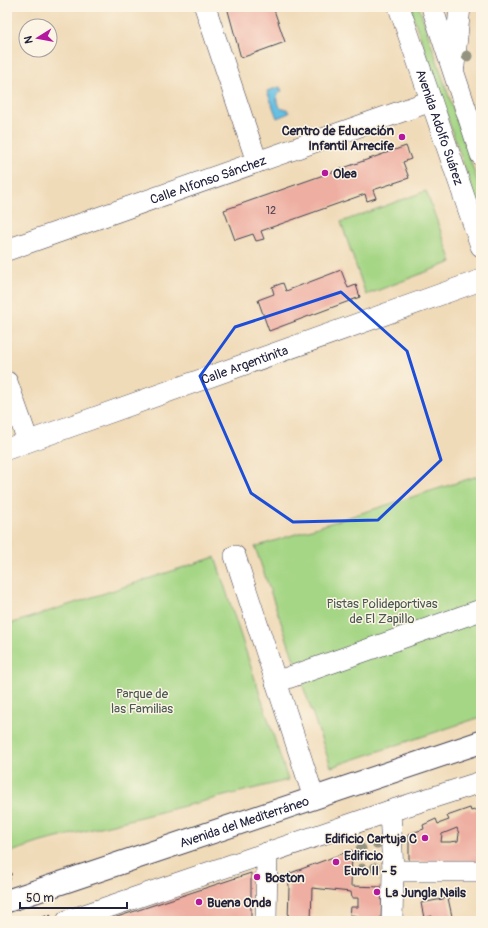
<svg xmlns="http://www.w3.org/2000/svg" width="488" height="928" font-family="Pangolin,sans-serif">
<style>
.green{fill:#a5d685;stroke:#647c60}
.water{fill:#65c0e3;stroke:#44718f}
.building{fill:#eeafa2;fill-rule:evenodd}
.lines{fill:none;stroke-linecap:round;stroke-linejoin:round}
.minor-casing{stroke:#413e4e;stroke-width:22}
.major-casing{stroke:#413e4e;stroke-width:24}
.path{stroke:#413e4e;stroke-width:2.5;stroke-dasharray:3 3;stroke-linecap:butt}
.minor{stroke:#fff;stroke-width:21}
.major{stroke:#fff;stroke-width:22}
.tree{fill:#949380}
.marked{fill:none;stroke:#1d4ed8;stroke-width:3;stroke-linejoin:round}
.poi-dot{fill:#b5179e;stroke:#fcf5e5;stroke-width:1.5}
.labels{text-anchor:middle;stroke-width:3;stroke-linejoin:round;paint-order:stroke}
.number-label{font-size:11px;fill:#554555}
.street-label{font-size:13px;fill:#22223b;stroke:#fcf5e5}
.poi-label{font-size:13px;font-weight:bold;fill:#22223b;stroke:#fcf5e5;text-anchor:start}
.park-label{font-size:13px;fill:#495851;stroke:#fcf5e5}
</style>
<rect width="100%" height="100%" fill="#fcf5e5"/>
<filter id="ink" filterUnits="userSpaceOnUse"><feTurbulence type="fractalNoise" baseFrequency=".025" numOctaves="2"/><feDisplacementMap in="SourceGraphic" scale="8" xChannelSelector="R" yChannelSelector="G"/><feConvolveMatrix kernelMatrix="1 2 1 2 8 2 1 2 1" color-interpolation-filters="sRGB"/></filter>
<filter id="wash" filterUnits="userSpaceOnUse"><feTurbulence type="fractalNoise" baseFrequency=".012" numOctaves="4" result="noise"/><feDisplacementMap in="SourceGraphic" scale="16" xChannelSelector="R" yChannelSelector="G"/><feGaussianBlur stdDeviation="0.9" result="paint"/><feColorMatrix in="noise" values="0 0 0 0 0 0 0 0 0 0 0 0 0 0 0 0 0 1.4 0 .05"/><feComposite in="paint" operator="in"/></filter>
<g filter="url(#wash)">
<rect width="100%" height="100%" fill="#f0dbb9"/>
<path class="green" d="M410,7H419L481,192V216Z
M426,191L452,262L366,295L341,222Z
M481,475V717L331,767L255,547Z
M215,557L288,780L41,842L8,853L7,851V625Z"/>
<path class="water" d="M280,87L282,91C274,95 276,104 282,109H287L289,113L277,118L267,91Z"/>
<g id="blocks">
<path class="building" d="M227,7H273L285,42L241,58Z
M406,146L411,159L403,162L409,178L373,190L376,198L367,201L365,194L261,231L264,239L256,241L253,234L235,240L224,210Z
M341,270L348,288L356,285L360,297L269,331L258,300L274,294L272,287L283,283L286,291Z
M470,808L471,811L481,808V863L409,861V834L424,829L423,825L436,819L438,824L449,820L447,816ZM457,828L459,834L458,841L450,842H441L442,834Z
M352,850L351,886L382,887L381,921H357V916L350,915L351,907H358V898H352L351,892L312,888L311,921H288L289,887L288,874Z
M251,873V918L244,921H105Z
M448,898L453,921H433L432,916L424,918L421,903Z"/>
</g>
</g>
<g filter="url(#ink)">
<use href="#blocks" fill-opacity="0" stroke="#413e4e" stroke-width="1"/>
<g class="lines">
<defs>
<g id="minor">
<path d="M205,7L257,162"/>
<path id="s1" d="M399,7L481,246"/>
<path d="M432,7L481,155"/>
<path d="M454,66L460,7"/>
<path id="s2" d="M7,250L431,101"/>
<path d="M7,382L28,441"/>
<path id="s3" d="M7,449L481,280"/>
<path d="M235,556L314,798"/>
<path d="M276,682L481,610"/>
<path d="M390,811L393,871L392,921"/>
<path d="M393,871H481"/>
<path d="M67,921L390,811L481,782"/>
<path d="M266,921L267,853"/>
</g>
<g id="major">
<path id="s4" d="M7,901L481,742"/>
</g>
</defs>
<use href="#minor" class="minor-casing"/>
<use href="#major" class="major-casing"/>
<path class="path" d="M7,861L11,877V878L7,880
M32,921L51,915"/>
<use href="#minor" class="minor"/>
<use href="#major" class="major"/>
</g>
<g class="tree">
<circle cx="467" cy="56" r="5.5"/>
<circle cx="377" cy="843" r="5.5"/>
<circle cx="361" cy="849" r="5.5"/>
<circle cx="375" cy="868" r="5.5"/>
<circle cx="362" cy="869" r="5.5"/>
</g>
</g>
<path class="marked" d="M341,292L407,351L441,460L378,520L293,522L251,493L200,376L235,327Z"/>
<g class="poi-dot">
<circle cx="402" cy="137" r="4"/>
<circle cx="325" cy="173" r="4"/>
<circle cx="425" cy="838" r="4"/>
<circle cx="336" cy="862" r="4"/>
<circle cx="257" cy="877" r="4"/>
<circle cx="377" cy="892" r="4"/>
<circle cx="199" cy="902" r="4"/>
</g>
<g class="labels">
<g class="number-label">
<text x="271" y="214">12</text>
</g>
<g class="street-label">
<text dy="5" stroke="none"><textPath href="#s1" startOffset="127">Avenida Adolfo Suárez</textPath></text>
<text dy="5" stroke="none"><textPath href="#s2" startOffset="213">Calle Alfonso Sánchez</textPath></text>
<text dy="5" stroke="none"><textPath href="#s3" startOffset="252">Calle Argentinita</textPath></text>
<text dy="5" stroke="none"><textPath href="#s4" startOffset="250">Avenida del Mediterráneo</textPath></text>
</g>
<g class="poi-label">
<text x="394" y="135" text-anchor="end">Centro de Educación<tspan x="394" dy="15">Infantil Arrecife</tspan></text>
<text x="333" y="178">Olea</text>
<text x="417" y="843" text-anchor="end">Edificio Cartuja C</text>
<text x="344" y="860">Edificio<tspan x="344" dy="15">Euro II - 5</tspan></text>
<text x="265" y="882">Boston</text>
<text x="385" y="897">La Jungla Nails</text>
<text x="207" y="907">Buena Onda</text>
</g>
<g class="park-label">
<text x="382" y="608">Pistas Polideportivas<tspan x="382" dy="15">de El Zapillo</tspan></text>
<text x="142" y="698">Parque de<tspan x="142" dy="15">las Familias</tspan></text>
</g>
</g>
<rect width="488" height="928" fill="none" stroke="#fcf5e5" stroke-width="24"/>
<g transform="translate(38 38) rotate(259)"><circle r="19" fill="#fcf5e5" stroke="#a5a1a1"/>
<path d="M0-3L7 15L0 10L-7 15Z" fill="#b5179e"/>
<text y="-6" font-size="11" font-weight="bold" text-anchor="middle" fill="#22223b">N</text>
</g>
<path d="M20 902v6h107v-6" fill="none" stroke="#22223b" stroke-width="2"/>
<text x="26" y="902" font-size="12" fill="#22223b" stroke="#fcf5e5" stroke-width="3" paint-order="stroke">50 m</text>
</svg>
